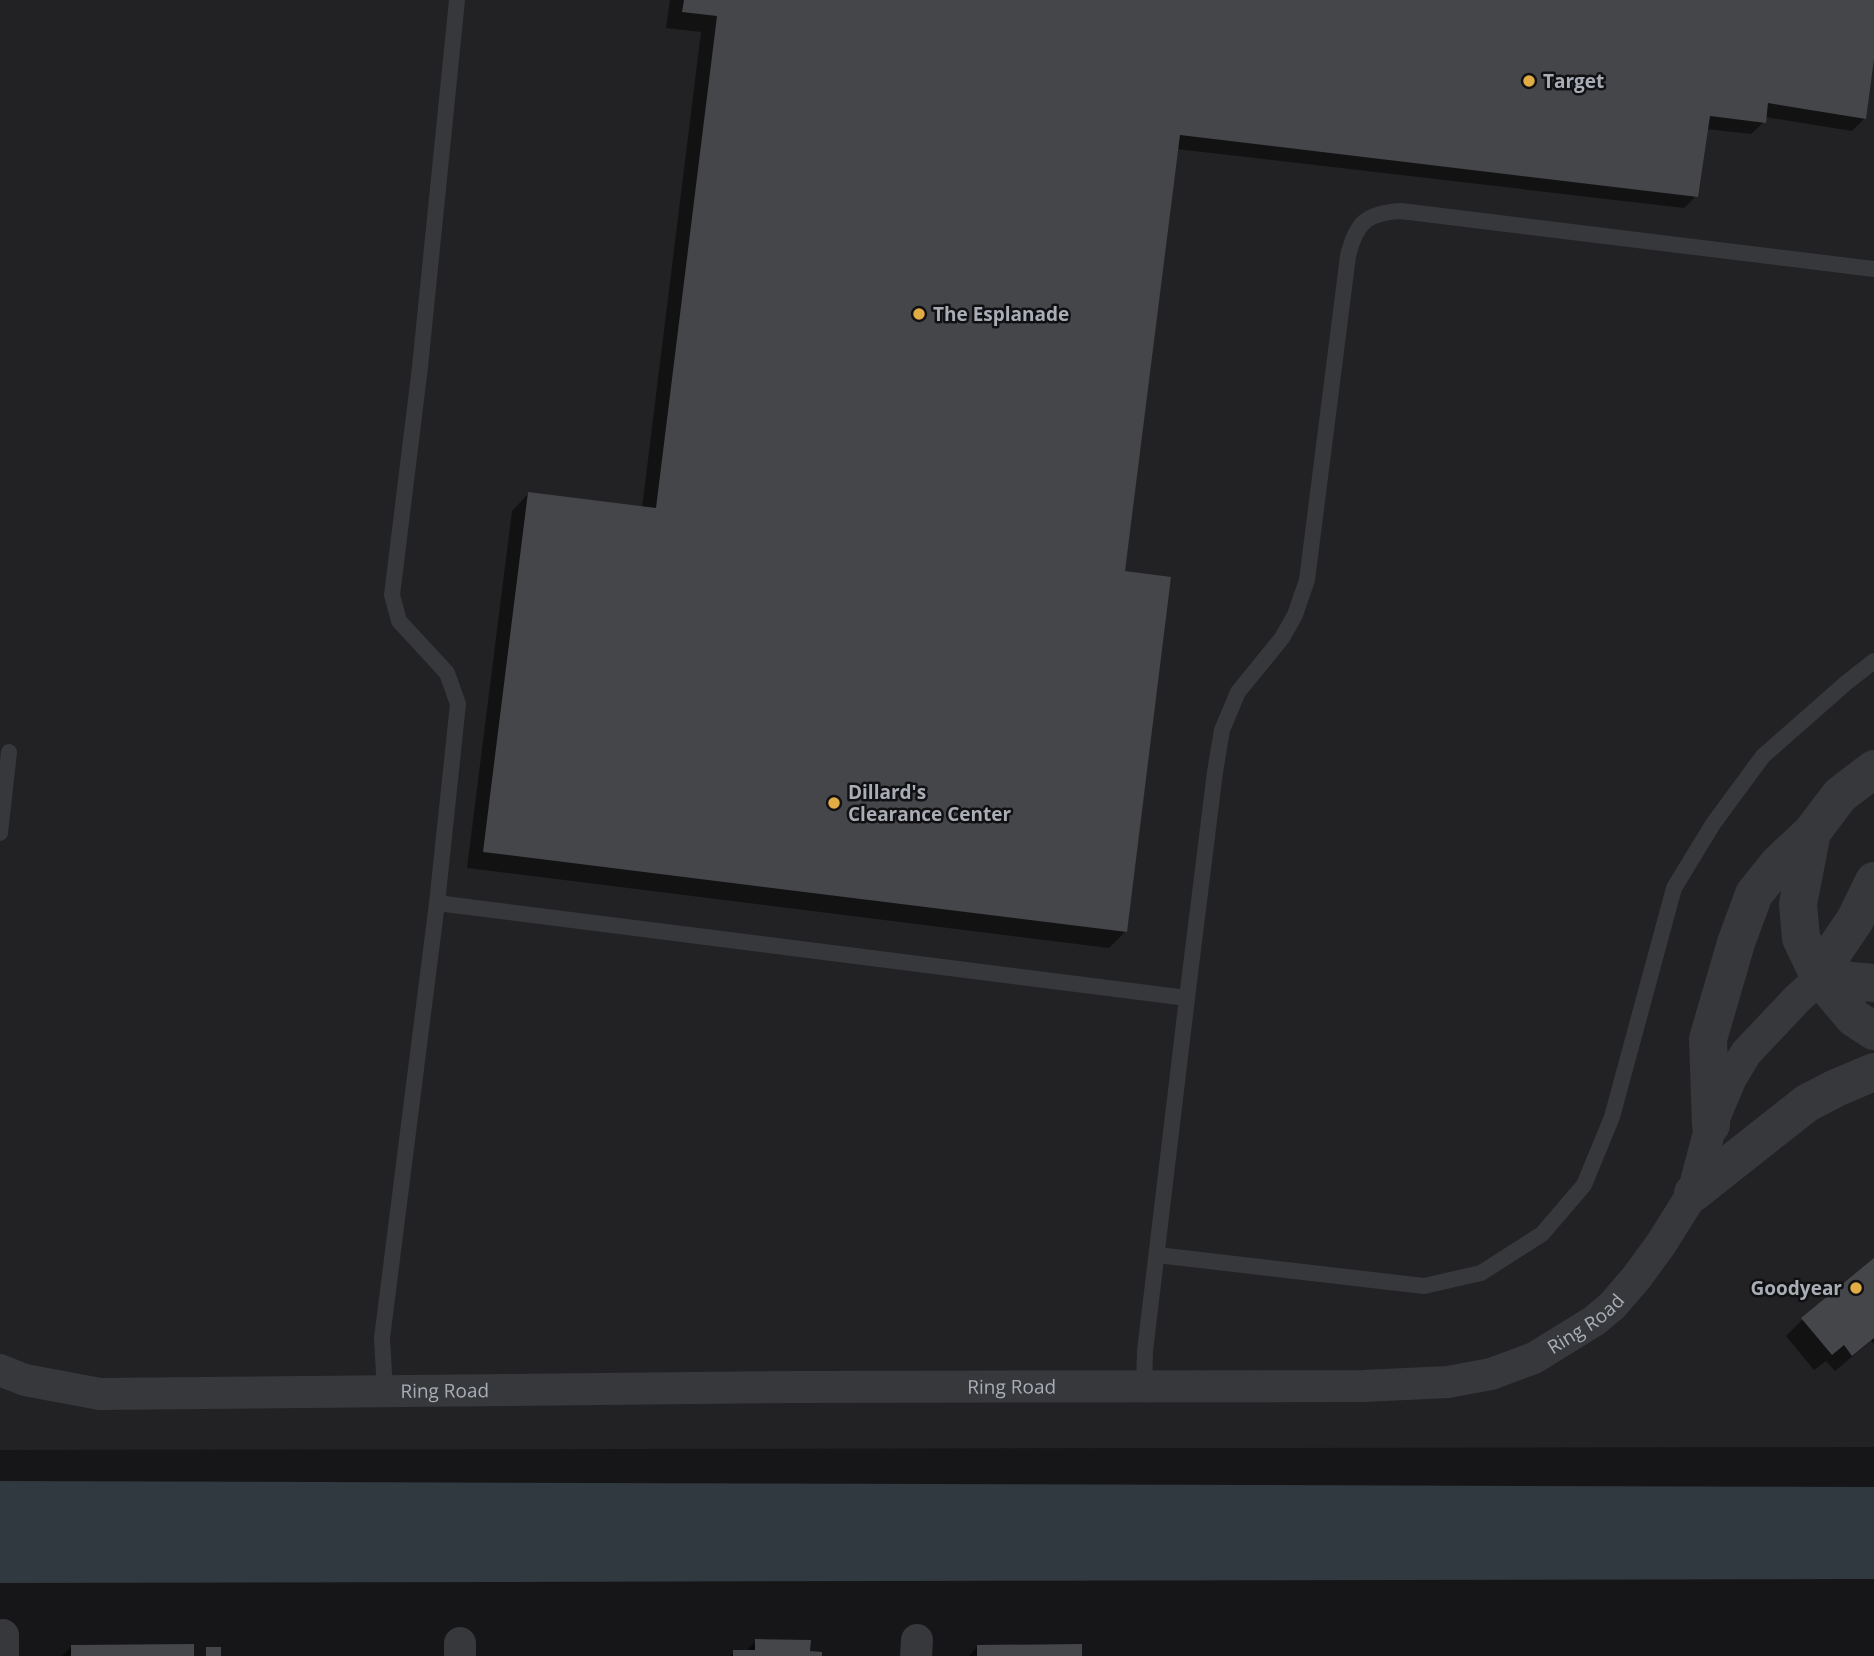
<svg xmlns="http://www.w3.org/2000/svg" width="1874" height="1656" font-family="'Open Sans',sans-serif">
<style>
.built{fill:#222225}
.water{fill:#30393f}
.shadow{fill:#0007}
.building{fill:#45464a}
.lines{fill:none;stroke-linecap:round;stroke-linejoin:round}
.service{stroke:#37383c;stroke-width:16}
.minor{stroke:#37383c;stroke-width:32}
.tertiary{stroke:#37383c;stroke-width:38}
.poi-dot{fill:#e2ac44;stroke:#111113;stroke-width:2.5}
.labels{text-anchor:middle;stroke-width:5;stroke-linejoin:round;paint-order:stroke}
.poi-label{font-size:19px;font-weight:bold;fill:#a9adb6;stroke:#111113;text-anchor:start}
.street-label{font-size:19px;fill:#a9adb6;stroke:#111113}
</style>
<rect width="100%" height="100%" fill="#161618"/>
<path class="built" d="M0,0H1874V1447L0,1450Z"/>
<path class="water" d="M0,1481L1874,1487V1579L0,1583Z"/>
<path class="shadow" d="M670,0H1874V45L1865,118L1852,131L1765,117L1764,122L1751,134L1706,129L1696,196L1684,208L1177,149L1123,572L1126,931L1109,948L467,868L512,511L528,494L642,508L701,32L666,28Z
M1874,1260V1344L1871,1341L1835,1371L1826,1361L1814,1370L1786,1336L1802,1320Z
M756,1641L809,1653L820,1656H730L734,1652H748V1649Z
M72,1646L193,1656H62Z
M977,1647L1081,1656H969Z"/>
<path class="building" d="M684,0H1874V59L1866,119L1768,103L1766,123L1710,116L1698,197L1180,135L1125,571L1171,577L1127,932L483,852L528,492L656,508L717,16L682,12Z
M1874,1258V1338L1852,1356L1844,1345L1832,1355L1801,1318Z
M755,1639L811,1640L810,1651L822,1652V1656H733V1650H755Z
M194,1644V1656H71V1645Z
M1082,1644V1656H977V1645Z
M206,1647H221V1656H206Z"/>
<g class="lines">
<path class="service" d="M457,0L420,367L392,595L399,621L447,673L458,704L437,903L1187,998L1215,772L1222,730L1238,692L1282,638L1295,615L1307,580L1348,256C1356,223 1366,213 1401,211L1874,269
M0,833L9,752
M1157,1255L1424,1286L1481,1273L1542,1234L1584,1185L1612,1117L1674,888L1713,824L1763,756L1846,683L1874,661
M1144,1387L1145,1351L1187,998
M385,1391L382,1338L437,903"/>
<g class="minor">
<path id="s1" d="M0,1370L25,1380L100,1394L799,1387L1363,1386L1448,1382L1491,1374L1534,1358L1594,1321L1612,1306L1637,1277L1661,1244L1693,1193L1711,1125L1731,1078L1746,1053L1797,999L1820,978"/>
<path d="M3,1635V1656"/>
<path d="M460,1643V1656"/>
<path d="M916,1656L917,1640"/>
</g>
<path class="tertiary" d="M1812,832L1798,904L1801,938L1820,978L1854,1018L1874,1031
M1820,978L1836,948L1855,920L1874,881
M1820,978L1874,983
M1711,1125L1708,1039L1736,943L1754,894L1778,864L1812,832L1840,795L1874,769
M1693,1193L1807,1103L1836,1088L1874,1072"/>
</g>
<g class="poi-dot">
<circle cx="1529" cy="81" r="7"/>
<circle cx="919" cy="314" r="7"/>
<circle cx="834" cy="803" r="7"/>
<circle cx="1856" cy="1288" r="7"/>
</g>
<g class="labels">
<g class="poi-label">
<text x="1543" y="88">Target</text>
<text x="933" y="321">The Esplanade</text>
<text x="848" y="799">Dillard's<tspan x="848" dy="22">Clearance Center</tspan></text>
<text x="1842" y="1295" text-anchor="end">Goodyear</text>
</g>
<g class="street-label">
<text dy="7" stroke="none"><textPath href="#s1" startOffset="1603">Ring Road</textPath></text>
<text dy="7" stroke="none"><textPath href="#s1" startOffset="1015">Ring Road</textPath></text>
<text dy="7" stroke="none"><textPath href="#s1" startOffset="448">Ring Road</textPath></text>
</g>
</g>
</svg>
